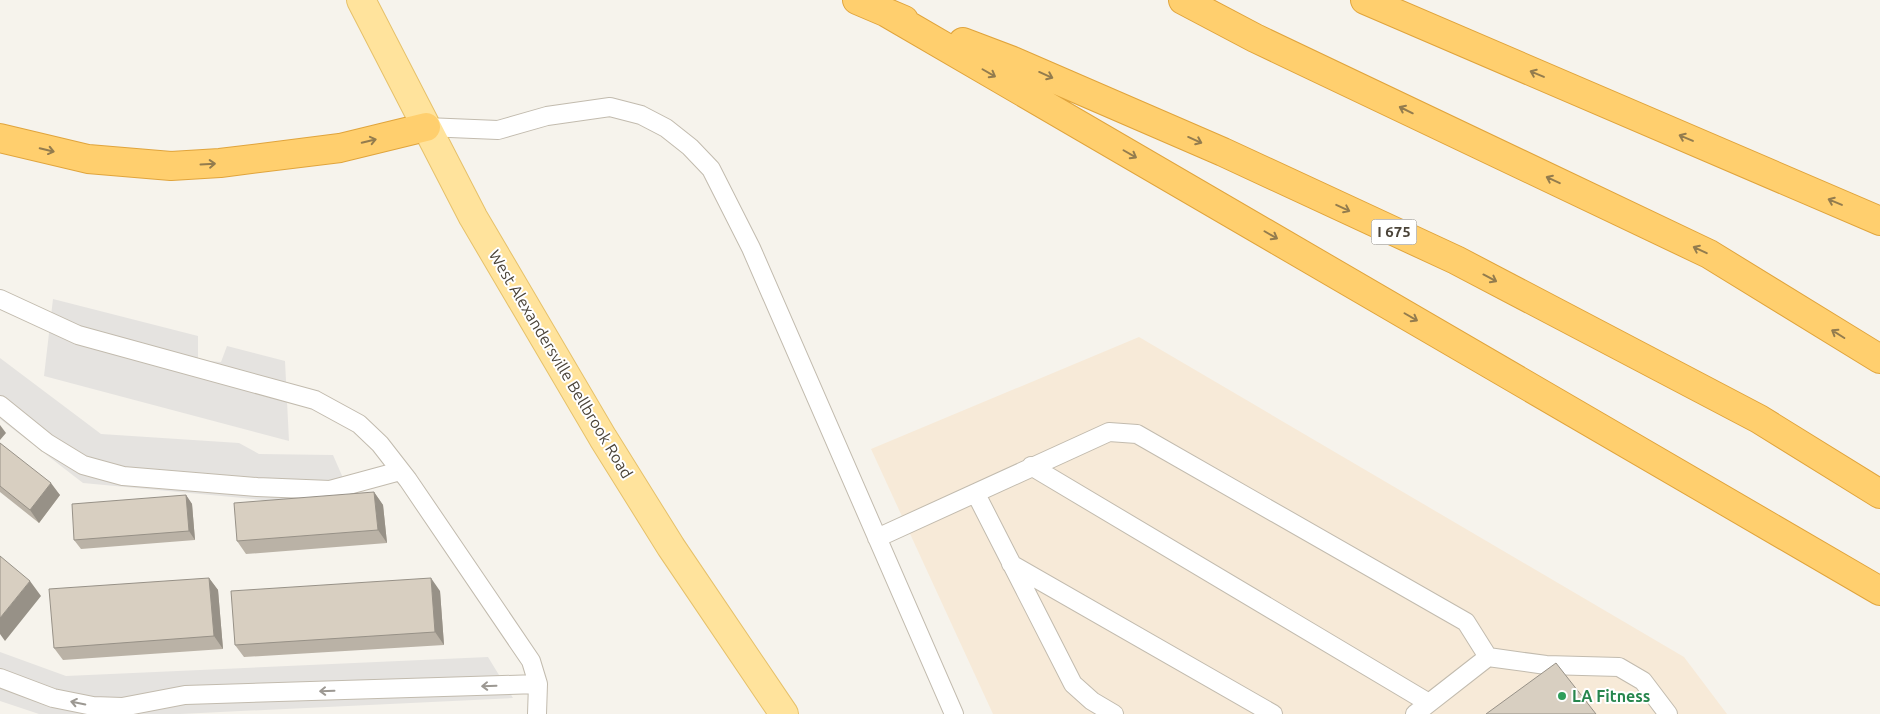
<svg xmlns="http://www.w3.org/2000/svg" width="1880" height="714" font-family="Ubuntu,sans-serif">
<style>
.commercial{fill:#f7ead8}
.parking{fill:#e5e3e0}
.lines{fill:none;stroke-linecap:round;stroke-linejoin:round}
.service-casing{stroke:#c2bbae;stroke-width:20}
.primary-casing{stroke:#e6c16a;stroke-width:30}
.motorway-casing{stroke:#e0a43c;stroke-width:30}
.service{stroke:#fff;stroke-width:18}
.primary{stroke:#ffe39c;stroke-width:28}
.motorway{stroke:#ffcf6e;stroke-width:28}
.wall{fill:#bab2a6}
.shaded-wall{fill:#979187}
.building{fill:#d8cfc1;stroke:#979187}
.oneway{stroke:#937c4e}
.oneway2{stroke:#9c9892}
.leisure-dot{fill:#2e9e5b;stroke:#fff;stroke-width:2}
.labels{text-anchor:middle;stroke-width:4;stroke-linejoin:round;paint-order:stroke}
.shield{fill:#fff;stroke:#817c74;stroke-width:1}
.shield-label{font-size:15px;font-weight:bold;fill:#4b4439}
.street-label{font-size:16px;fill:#4b4439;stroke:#fff}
.leisure-label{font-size:16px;font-weight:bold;fill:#27864d;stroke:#fff;text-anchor:start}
</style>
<rect width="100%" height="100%" fill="#f6f3ec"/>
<path class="commercial" d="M1139,337L1684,657L1727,714H993L871,449Z"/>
<path class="parking" d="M53,299L198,336V360L221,362L227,346L285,361L289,441L44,376Z
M0,358L101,434L239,443L259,454L333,455L350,494L284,502L83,483L0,419Z
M0,652L66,676L488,657L513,698L180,714H39L0,701Z"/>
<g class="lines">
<defs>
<path id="service" d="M426,127L498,130L547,116L610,107L641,115L666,128L690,147L711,169L751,248L954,714
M0,299L78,335L315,400L359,424L380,444L408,480L531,661L538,684L537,714
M0,405L47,443L83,465L123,476L257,487L330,490L400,471
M1031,466L1429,703
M976,494L1073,684L1092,701L1114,714
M877,538L1109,432L1137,434L1466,622L1488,657L1546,665L1619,667L1643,681L1668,714
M1011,564L1273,714
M0,678L53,698L93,706L122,707L185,695L538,684
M1415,714L1488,657"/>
<path id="primary" d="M361,0L473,217L603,438L671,547L784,714"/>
<path id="motorway" d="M857,0L904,20
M1183,0L1255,38L1709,254L1880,359
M1365,0L1880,221
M887,13L1880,591
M963,42L1013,61L1223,152L1456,260L1759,419L1880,494
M0,138L88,159L171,166L220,163L340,148L426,127"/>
</defs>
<use href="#service" class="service-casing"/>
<use href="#primary" class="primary-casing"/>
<use href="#motorway" class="motorway-casing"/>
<use href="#service" class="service"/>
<use href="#primary" class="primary"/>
<use href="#motorway" class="motorway"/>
</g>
<path class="wall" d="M0,443L60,495L39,523L0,492Z
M374,492L383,505L387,543L246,554L237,541Z
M186,495L192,504L195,540L81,549L74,540Z
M209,578L218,590L223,649L63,660L54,648Z
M440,591L444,645L244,657L235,645Z"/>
<path class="shaded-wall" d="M0,425L6,433L0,440Z
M51,483L60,495L39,523L30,510Z
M374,492L383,505L387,543L378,530Z
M186,495L192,504L195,540L189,531Z
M209,578L218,590L223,649L214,636Z
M431,578L440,591L444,645L435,632Z
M30,581L41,596L5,641L0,634V618Z"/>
<path class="building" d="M0,443L51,483L30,510L0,486Z
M374,492L378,530L237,541L234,503Z
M186,495L189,531L74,540L72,504Z
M0,556L30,581L0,618Z
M209,578L214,636L54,648L49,589Z
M431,578L435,632L235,645L231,591Z
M1556,663L1596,714H1486Z"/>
<defs><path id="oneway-shaft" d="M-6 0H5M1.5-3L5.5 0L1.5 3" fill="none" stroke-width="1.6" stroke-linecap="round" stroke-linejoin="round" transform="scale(1.25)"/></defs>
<g class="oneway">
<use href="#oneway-shaft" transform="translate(989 73) rotate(30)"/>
<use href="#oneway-shaft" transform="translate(1537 74) rotate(-157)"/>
<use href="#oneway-shaft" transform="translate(1046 75) rotate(24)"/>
<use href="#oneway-shaft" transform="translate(1406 110) rotate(-154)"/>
<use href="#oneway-shaft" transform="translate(1686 138) rotate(-157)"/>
<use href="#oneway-shaft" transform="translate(1195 140) rotate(24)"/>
<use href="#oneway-shaft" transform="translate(369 141) rotate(-14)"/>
<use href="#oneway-shaft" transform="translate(47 150) rotate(13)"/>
<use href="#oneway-shaft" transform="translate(1130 154) rotate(30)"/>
<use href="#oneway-shaft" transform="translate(208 164) rotate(-3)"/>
<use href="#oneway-shaft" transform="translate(1553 180) rotate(-155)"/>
<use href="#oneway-shaft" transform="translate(1835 202) rotate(-157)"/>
<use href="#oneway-shaft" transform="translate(1343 208) rotate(25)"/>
<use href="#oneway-shaft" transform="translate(1271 235) rotate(30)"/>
<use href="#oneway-shaft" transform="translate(1700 250) rotate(-155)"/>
<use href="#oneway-shaft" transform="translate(1490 278) rotate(28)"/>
<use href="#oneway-shaft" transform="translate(1411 317) rotate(30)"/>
<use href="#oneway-shaft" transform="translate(1838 334) rotate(-148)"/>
</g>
<g class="oneway2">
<use href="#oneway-shaft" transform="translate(489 686) rotate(178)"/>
<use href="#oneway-shaft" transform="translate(327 691) rotate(178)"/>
<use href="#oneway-shaft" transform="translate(78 703) rotate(-168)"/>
</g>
<circle class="leisure-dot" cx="1562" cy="696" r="5"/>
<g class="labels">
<rect class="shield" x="1371.5" y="219.5" width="45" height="25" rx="4"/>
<g class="shield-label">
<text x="1394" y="237">I 675</text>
</g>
<g class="street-label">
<text transform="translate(561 364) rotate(59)" y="6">West Alexandersville Bellbrook Road</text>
</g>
<g class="leisure-label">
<text x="1572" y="702">LA Fitness</text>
</g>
</g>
</svg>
